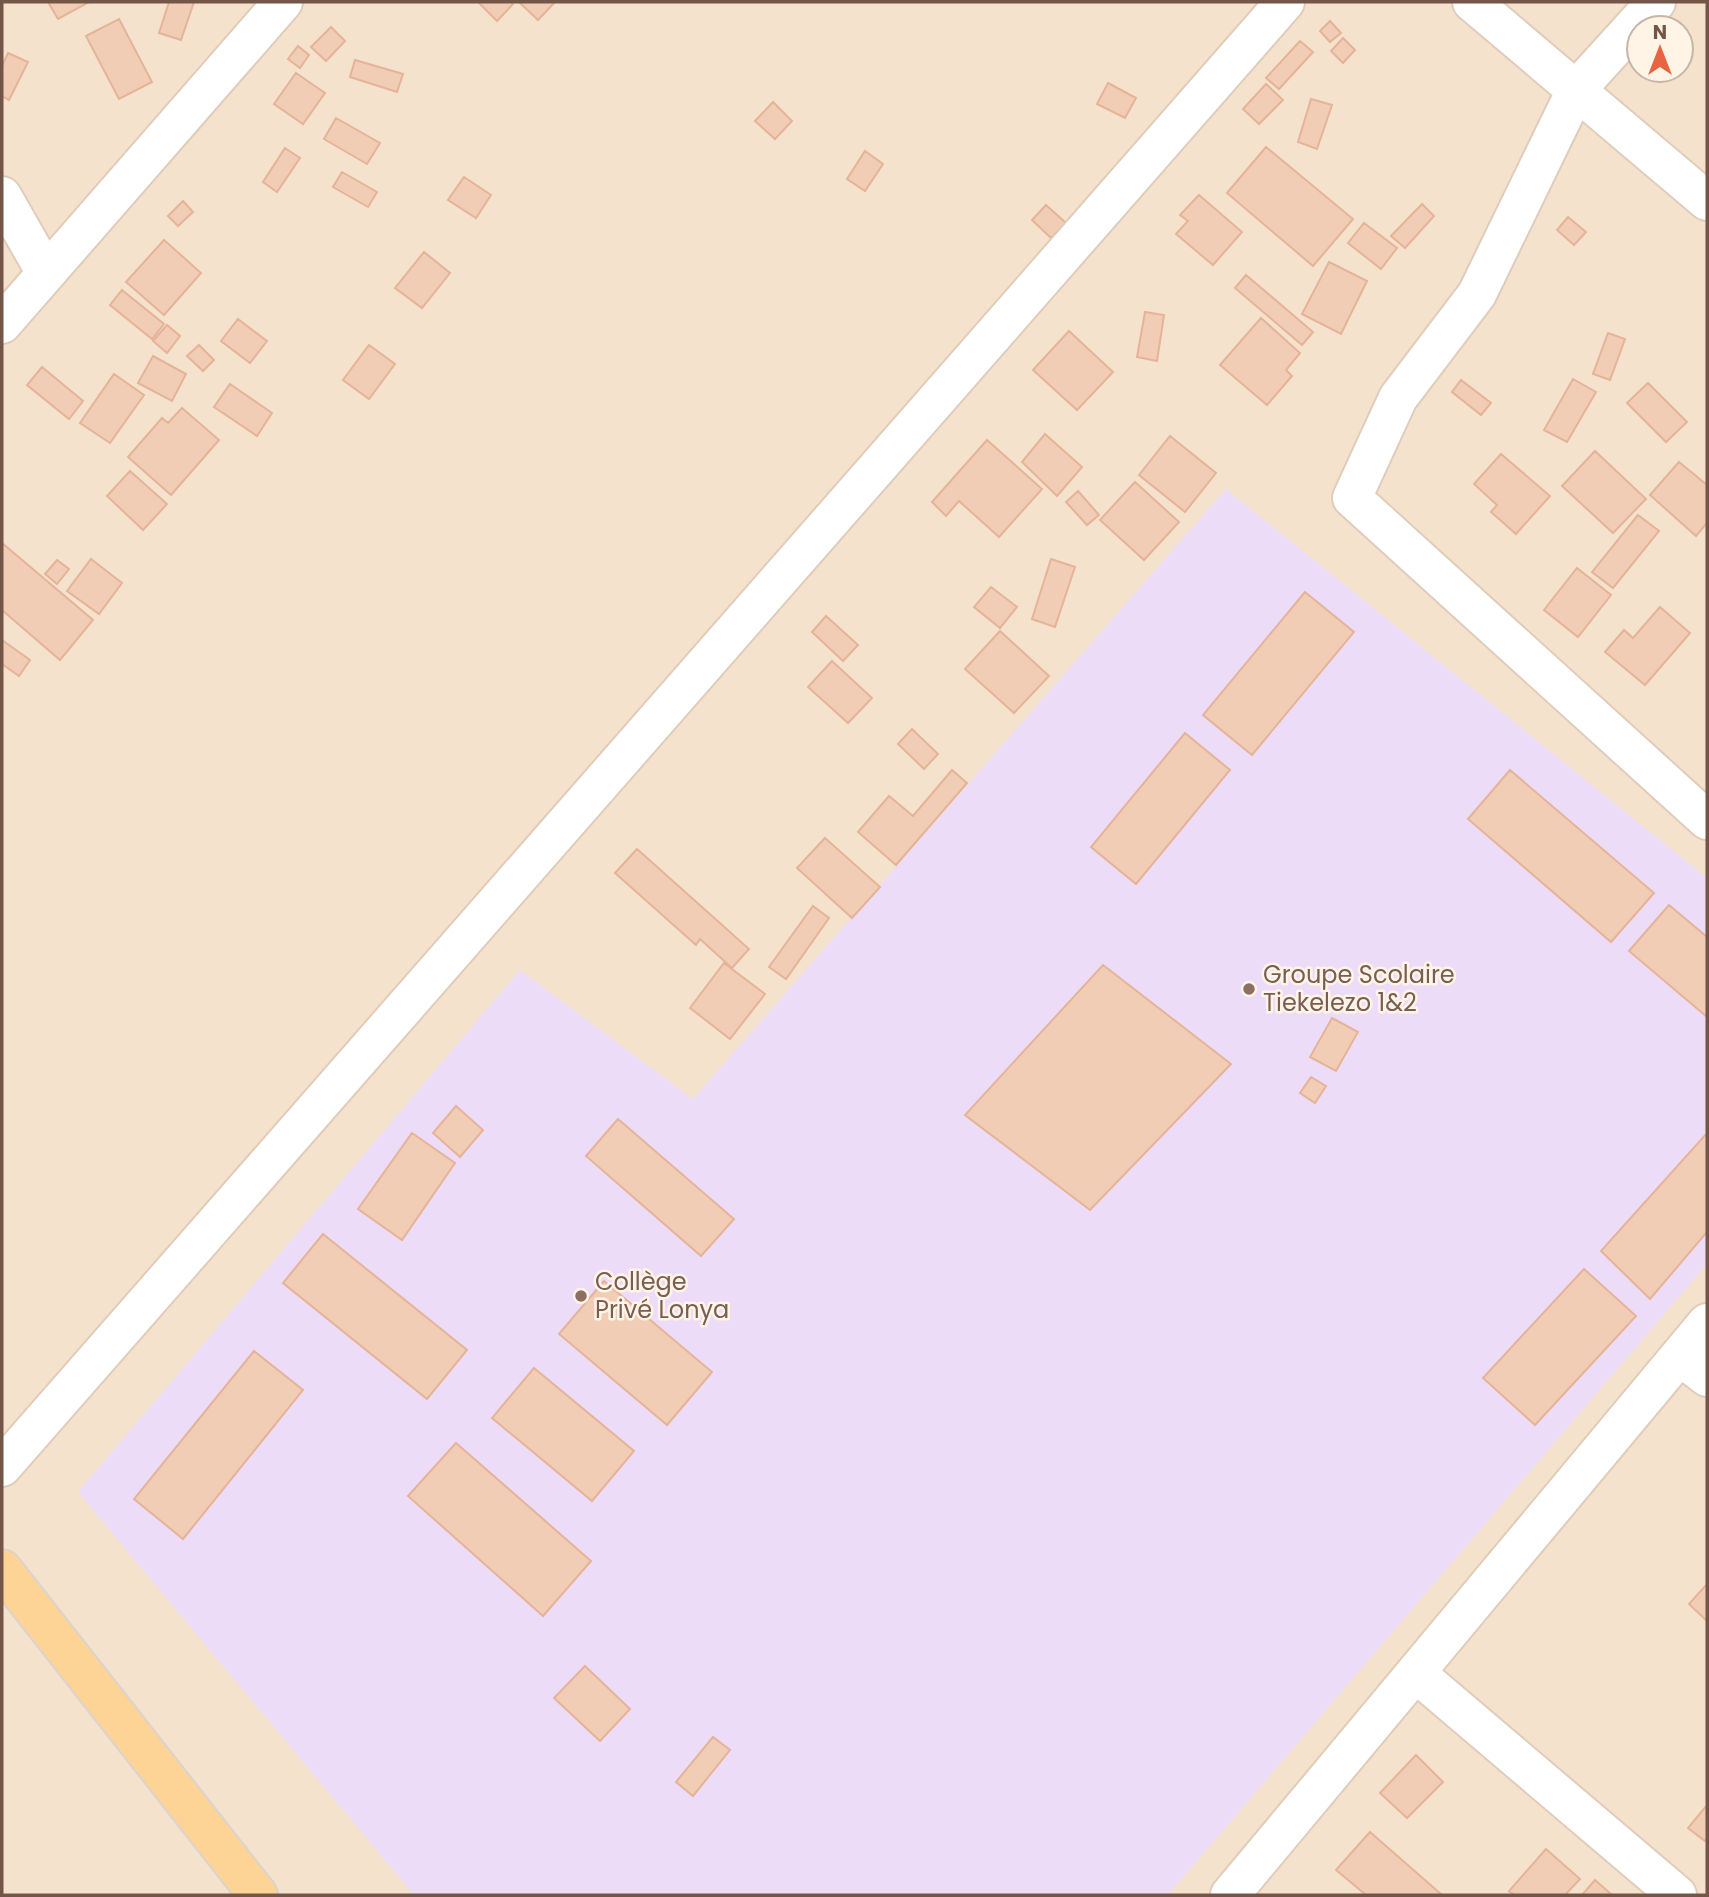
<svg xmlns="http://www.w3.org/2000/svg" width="1709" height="1897" font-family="Poppins,sans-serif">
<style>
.residential{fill:#f4e2cd;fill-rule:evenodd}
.education{fill:#eddcf8}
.building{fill:#f2cdb6;stroke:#e5b397;stroke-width:2}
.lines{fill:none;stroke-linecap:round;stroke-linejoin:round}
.minor-casing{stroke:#e0ccbb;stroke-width:42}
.major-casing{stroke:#dbd3cf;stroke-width:42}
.minor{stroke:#fff;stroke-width:38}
.major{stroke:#fdd496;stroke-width:38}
.education-dot{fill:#8d6e63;stroke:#fff4e5;stroke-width:2.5}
.labels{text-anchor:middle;stroke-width:5;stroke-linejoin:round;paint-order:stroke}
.education-label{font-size:24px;fill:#785e54;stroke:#fff4e5;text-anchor:start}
</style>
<rect width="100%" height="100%" fill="#fcf0df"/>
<path class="residential" d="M2,2H1707V1895H2ZM1639,28H1681V70H1639Z"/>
<path class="education" d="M1226,489L1707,878V1264L1168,1895H414L78,1492L520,970L693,1099Z"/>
<path class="building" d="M48,2H89L58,19Z
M169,2H194L181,40L159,33Z
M478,2H511L513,4L497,21Z
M519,2H555L538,20Z
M119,19L152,82L119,99L86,36Z
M1330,21L1341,33L1330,42L1320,31Z
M331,27L345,41L326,61L311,47Z
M1343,38L1355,50L1343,63L1331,51Z
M1300,41L1313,52L1279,89L1266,78Z
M298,46L309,55L300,68L288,59Z
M8,53L28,62L9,100L2,96V66Z
M355,60L403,74L397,92L350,77Z
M296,73L325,93L303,124L274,104Z
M1108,83L1136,98L1125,118L1097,104Z
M1266,84L1283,100L1259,124L1243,109Z
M1311,99L1332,105L1317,149L1298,142Z
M773,102L792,121L775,139L755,121Z
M336,118L380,143L367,164L324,139Z
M1266,147L1353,219L1313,266L1227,193Z
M285,148L300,158L277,192L263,182Z
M865,151L883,164L865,191L847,179Z
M342,172L377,192L368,207L333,187Z
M464,177L491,195L476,218L448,200Z
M1199,195L1242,232L1213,265L1176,234L1188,221L1180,215Z
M183,201L193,212L178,226L168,216Z
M1422,204L1434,216L1405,248L1391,236Z
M1046,205L1066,223L1051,238L1032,220Z
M1568,217L1586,232L1574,245L1557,230Z
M1364,223L1397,248L1381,269L1348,243Z
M164,240L201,273L164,315L126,282Z
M424,252L450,273L422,308L395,288Z
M1329,262L1367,281L1341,334L1302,314Z
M1246,275L1313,332L1302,345L1235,288Z
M122,290L164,324L152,339L110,305Z
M1145,312L1164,315L1157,361L1137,357Z
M1261,318L1300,353L1286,370L1292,376L1267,405L1220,365Z
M238,319L267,341L250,363L221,341Z
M167,325L180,336L167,353L153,341Z
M1069,331L1113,372L1077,410L1033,370Z
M1608,333L1625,339L1610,380L1593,374Z
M199,345L214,360L203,371L187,356Z
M369,345L395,364L369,399L343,380Z
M153,356L186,374L172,401L138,383Z
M42,367L83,401L69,419L27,385Z
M114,374L144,395L110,443L80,423Z
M1573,379L1596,392L1567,442L1544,430Z
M1461,380L1491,403L1481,415L1452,392Z
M1648,383L1687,422L1666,442L1627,403Z
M230,384L272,413L257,436L214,407Z
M182,408L219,440L171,495L128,457L162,418L168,423Z
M1045,434L1082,467L1057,496L1022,462Z
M1170,436L1216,473L1185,512L1139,475Z
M987,440L1042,489L999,537L959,501L946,516L932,502Z
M1595,451L1646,499L1613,533L1562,486Z
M1501,454L1550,496L1516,534L1491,512L1497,505L1474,484Z
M1679,462L1707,485V523L1696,536L1650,495Z
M130,471L167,504L143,530L107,496Z
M1135,482L1179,522L1144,560L1100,520Z
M1078,491L1099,515L1087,525L1066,502Z
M1638,515L1659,531L1613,588L1592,572Z
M2,543L93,620L60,660L2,610Z
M91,559L122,583L99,614L67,591Z
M1051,559L1075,567L1055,627L1032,619Z
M57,560L69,569L57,584L45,574Z
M1577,568L1611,595L1578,637L1544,610Z
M991,587L1017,607L1000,628L974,607Z
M1305,592L1354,632L1252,755L1203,715Z
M1660,607L1690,633L1645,685L1605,652L1624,630L1633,638Z
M826,616L858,645L843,661L812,632Z
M1000,631L1049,676L1014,713L965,669Z
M2,640L30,660L19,676L2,664Z
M832,661L872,698L848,723L808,687Z
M912,729L938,754L924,769L898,744Z
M1185,733L1230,770L1136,884L1091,847Z
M952,770L967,783L896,865L858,832L889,796L913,816Z
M1510,770L1654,893L1611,942L1468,819Z
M825,838L880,887L852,918L797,868Z
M637,849L749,949L732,968L700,939L696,945L615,873Z
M1669,905L1707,937V1017L1629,951Z
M813,906L829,918L786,979L769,967Z
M724,963L765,994L730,1039L690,1008Z
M1103,965L1231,1064L1090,1210L965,1115Z
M1332,1018L1358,1032L1336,1071L1310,1057Z
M1311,1077L1326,1086L1315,1103L1300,1093Z
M456,1106L483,1130L460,1157L433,1133Z
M618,1119L734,1219L701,1256L586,1156Z
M412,1133L455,1163L402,1240L358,1209Z
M1707,1133V1232L1650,1299L1601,1251Z
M323,1234L467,1350L427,1399L283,1283Z
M1584,1269L1636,1316L1535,1425L1483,1378Z
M604,1281L712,1372L667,1425L559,1334Z
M254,1351L303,1390L183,1539L134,1499Z
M534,1368L634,1451L592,1501L492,1418Z
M456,1443L591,1561L543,1616L408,1496Z
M1707,1584V1619L1706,1620L1689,1604Z
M585,1666L630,1709L600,1741L554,1698Z
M713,1737L730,1750L693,1796L676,1782Z
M1416,1755L1443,1782L1407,1818L1380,1793Z
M1707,1805V1838L1705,1841L1688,1828Z
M1370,1832L1442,1895H1366L1336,1870Z
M1546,1849L1580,1879L1565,1895H1514L1509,1891Z
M1595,1880L1612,1895H1582Z"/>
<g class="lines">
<defs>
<path id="minor" d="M1472,2L1707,201
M1656,2L1576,90L1477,294L1398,398L1352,498L1707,820
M2,196L46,273
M2,324L283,2
M1680,1356L1707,1377
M2,1467L1285,2
M1417,1674L1677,1895
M1230,1895L1707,1323"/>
<path id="major" d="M2,1569L258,1895"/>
</defs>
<use href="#minor" class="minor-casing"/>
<use href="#major" class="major-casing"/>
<use href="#minor" class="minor"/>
<use href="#major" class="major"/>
</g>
<g class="education-dot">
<circle cx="1249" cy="989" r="7"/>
<circle cx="581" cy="1296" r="7"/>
</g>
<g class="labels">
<g class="education-label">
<text x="1263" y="983">Groupe Scolaire<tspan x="1263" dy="28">Tiekelezo 1&amp;2</tspan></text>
<text x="595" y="1290">Collège<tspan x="595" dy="28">Privé Lonya</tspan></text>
</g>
</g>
<rect width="1709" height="1897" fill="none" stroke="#735647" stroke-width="7"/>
<g transform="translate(1660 49)"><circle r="33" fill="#fff4e5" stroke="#c7b5a6" stroke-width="2"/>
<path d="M0-5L12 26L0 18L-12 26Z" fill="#e96441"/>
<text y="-10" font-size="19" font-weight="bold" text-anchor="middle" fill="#735647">N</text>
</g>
</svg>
